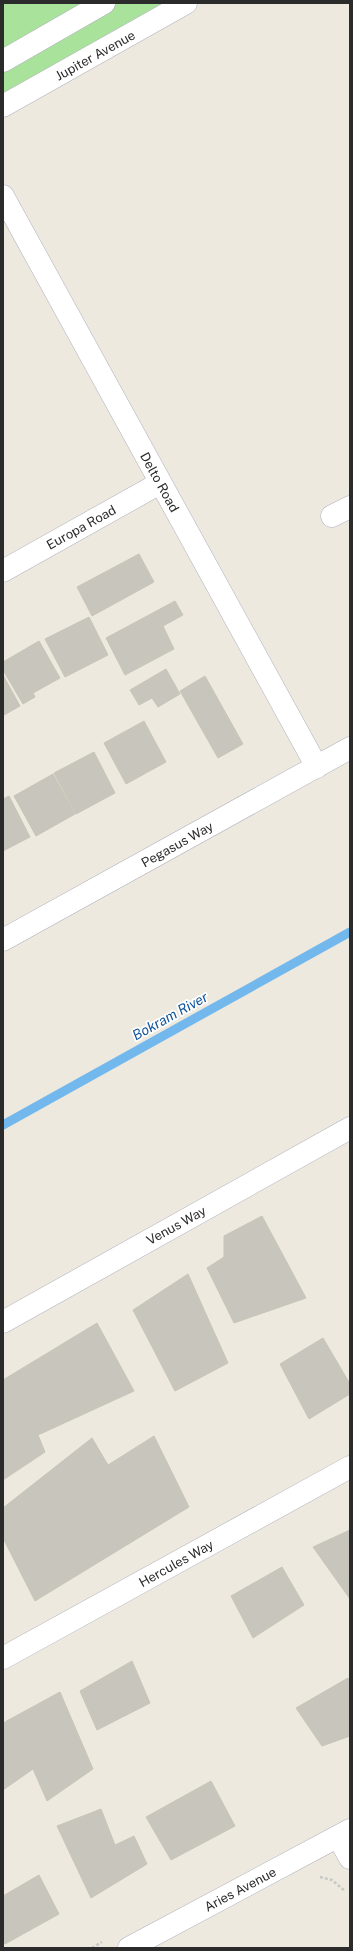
<svg xmlns="http://www.w3.org/2000/svg" width="353" height="1951" font-family="'Public Sans',sans-serif">
<style>
.green{fill:#a8e29b}
.lines{fill:none;stroke-linecap:round;stroke-linejoin:round}
.stream{stroke:#73b8ec;stroke-width:9}
.building{fill:#c8c5bd;stroke:#c8c5b7}
.minor-casing{stroke:#b1b1be;stroke-width:23}
.path{stroke:#c8c8c8;stroke-width:2.5;stroke-dasharray:3 2;stroke-linecap:butt}
.minor{stroke:#fff;stroke-width:22}
.labels{text-anchor:middle;stroke-width:3.5;stroke-linejoin:round;paint-order:stroke}
.street-label{font-size:13px;fill:#2b2b2b;stroke:#fff}
.water-label{font-size:14px;font-style:italic;fill:#10549a;stroke:#fff}
</style>
<rect width="100%" height="100%" fill="#ede9de"/>
<path class="green" d="M3,3H186L3,106Z"/>
<g class="lines">
<path class="stream" d="M3,1125L350,932"/>
</g>
<path class="building" d="M139,554L154,582L92,616L77,587Z
M175,601L183,615L163,626L174,649L125,675L106,638Z
M89,617L108,655L65,677L45,639Z
M39,641L60,678L33,693L35,697L23,704L3,670V662Z
M166,669L180,694L158,707L152,698L139,705L130,690Z
M3,675L20,706L4,715L3,713Z
M205,676L243,744L218,758L180,691Z
M144,721L166,762L126,784L104,743Z
M94,752L115,793L76,814L54,773Z
M53,774L75,814L36,836L14,796Z
M9,796L30,837L3,851V799Z
M262,1216L306,1298L234,1323L207,1268L224,1257V1236Z
M188,1274L228,1363L175,1391L133,1310Z
M97,1323L134,1391L38,1435L45,1452L3,1480V1380Z
M323,1338L350,1384V1394L309,1419L280,1364Z
M154,1436L189,1507L35,1601L3,1538V1508L92,1438L108,1465Z
M350,1530V1599L313,1547Z
M282,1567L304,1605L253,1638L231,1596Z
M132,1661L150,1703L97,1730L80,1691Z
M348,1678L350,1681V1736L322,1746L296,1708Z
M60,1692L93,1769L47,1801L33,1769L3,1790V1723Z
M211,1781L235,1826L171,1860L146,1817Z
M101,1809L115,1845L134,1836L147,1864L91,1898L57,1826Z
M39,1875L59,1914L5,1944L3,1940V1896Z"/>
<g class="lines">
<defs>
<path id="minor" d="M3,61L104,3
M3,106L186,3
M3,196L317,767
M332,516L350,507
M3,571L160,483
M3,940L350,748
M3,1322L350,1128
M3,1658L350,1467
M338,1837L350,1858
M129,1948L350,1830"/>
</defs>
<use href="#minor" class="minor-casing"/>
<path class="path" d="M320,1877L332,1880L345,1891
M92,1948L102,1942"/>
<use href="#minor" class="minor"/>
</g>
<g class="labels">
<g class="street-label">
<text transform="translate(95 55) rotate(-29)" y="5">Jupiter Avenue</text>
<text transform="translate(160 482) rotate(61)" y="5">Delto Road</text>
<text transform="translate(81 527) rotate(-29)" y="5">Europa Road</text>
<text transform="translate(177 844) rotate(-29)" y="5">Pegasus Way</text>
<text transform="translate(176 1225) rotate(-29)" y="5">Venus Way</text>
<text transform="translate(176 1563) rotate(-29)" y="5">Hercules Way</text>
<text transform="translate(240 1889) rotate(-28)" y="5">Aries Avenue</text>
</g>
<g class="water-label">
<text transform="translate(170 1016) rotate(-29)" y="5">Bokram River</text>
</g>
</g>
<rect width="353" height="1951" fill="none" stroke="#2b2b2b" stroke-width="8"/>
</svg>
